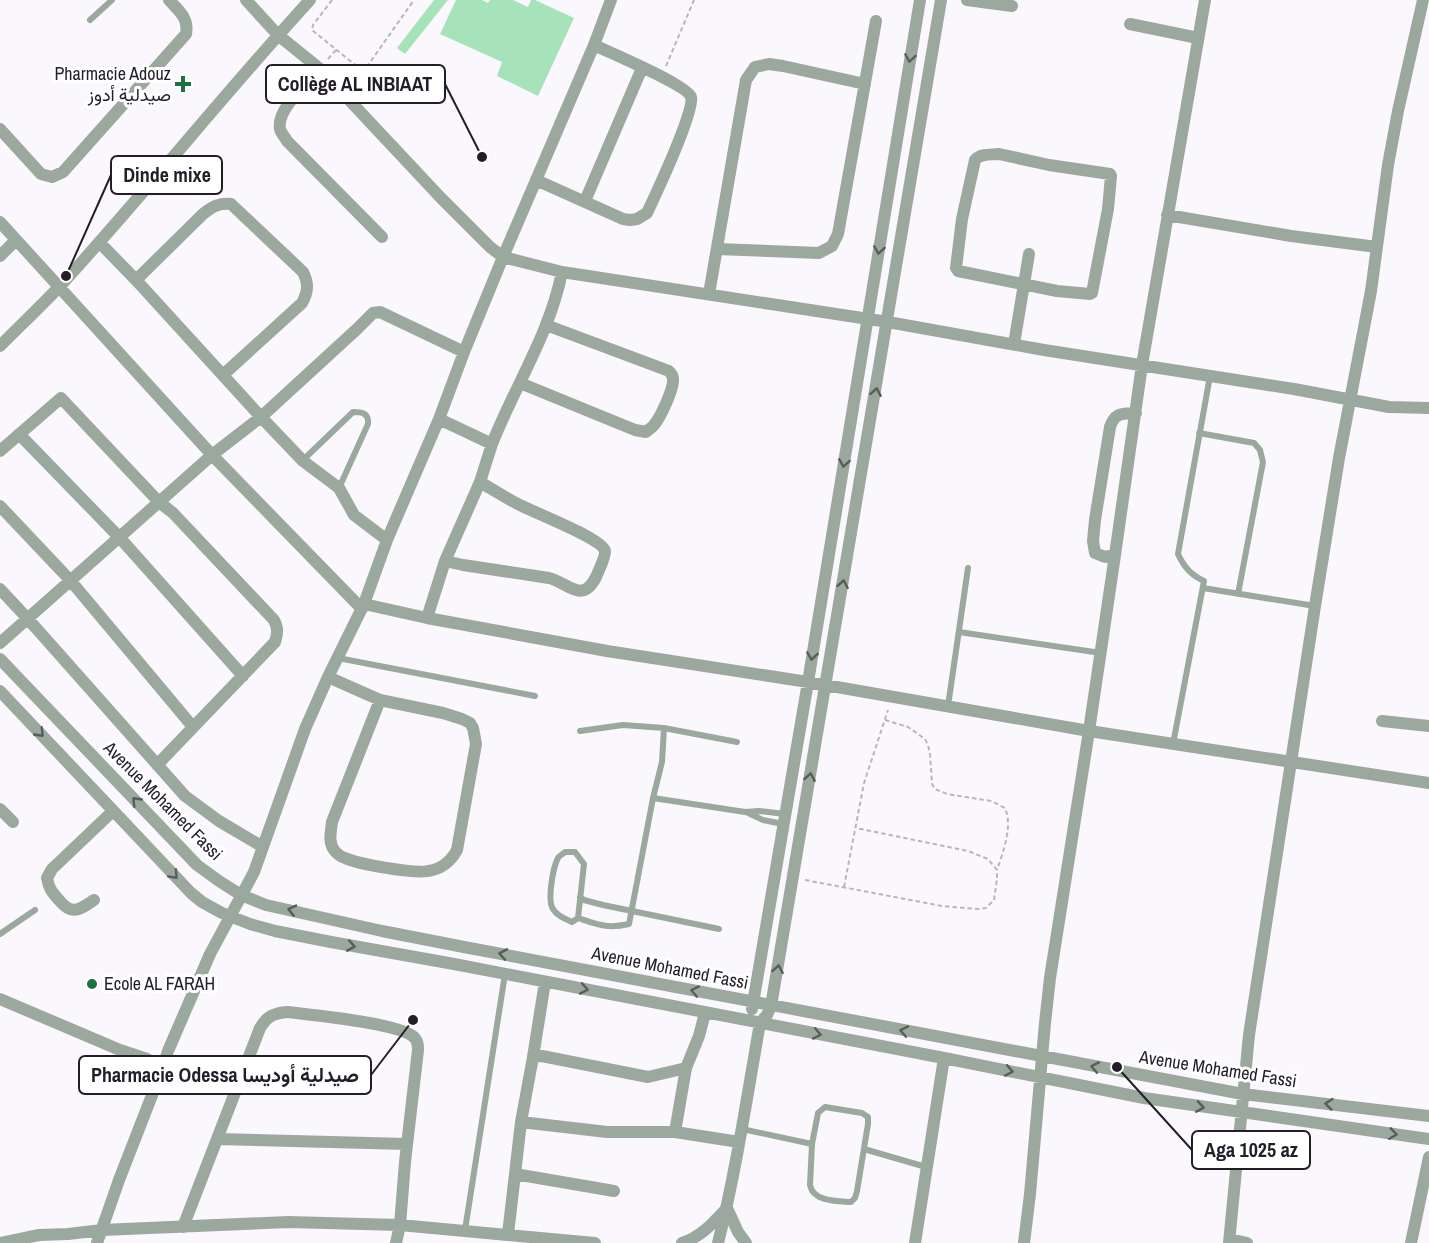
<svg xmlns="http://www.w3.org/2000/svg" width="1429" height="1243" font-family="'Archivo Narrow',Vazirmatn,sans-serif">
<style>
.grass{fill:#a7e3ba}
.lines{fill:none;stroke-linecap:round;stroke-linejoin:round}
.path{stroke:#b9b5bc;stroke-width:2;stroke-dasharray:4.5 3;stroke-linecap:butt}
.lane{stroke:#9ba89e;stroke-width:6}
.street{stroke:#9ba89e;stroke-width:12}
.oneway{stroke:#595c5d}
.poi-dot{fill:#1d7143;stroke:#fff;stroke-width:2}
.labels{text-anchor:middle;stroke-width:6;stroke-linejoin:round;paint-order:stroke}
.poi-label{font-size:18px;fill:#231d28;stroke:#fff;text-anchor:end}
.street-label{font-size:18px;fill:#231d28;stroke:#fff}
.leader{fill:none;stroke:#231d28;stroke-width:2}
.callout-dot{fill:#231d28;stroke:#fff;stroke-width:2}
.callout{fill:#fff;stroke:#231d28;stroke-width:2}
.callout-label{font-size:20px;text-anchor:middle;font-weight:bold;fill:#231d28}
</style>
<rect width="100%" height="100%" fill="#faf7fd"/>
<path class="grass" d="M434,0H448L405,54L397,48Z
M456,0H482L488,3L490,0H513L528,7L531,0H535L574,18L538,96L497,76L502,62L440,34Z"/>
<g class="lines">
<path class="path" d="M332,0L313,25L312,30L359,68H366L414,0
M328,59L336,50
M666,66L694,0
M885,720L908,727L925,739L928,745L930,754L932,784L935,789L947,794L991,801L1005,808C1013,827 1003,852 997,870
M805,880L942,906L977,909L986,908L994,900L997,879V870L988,859L968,851L856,828
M844,887L864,783L888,710"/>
<path class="lane" d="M90,20L112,0
M1199,433L1254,443L1260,450L1263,462L1238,594
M303,460L353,412C362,412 369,413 368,424L339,488
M1203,588L1315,606
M959,632L1101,653
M338,658L535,696
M948,706L968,568
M580,731L623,725L664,728L737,742
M1173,744L1204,581C1191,575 1184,567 1178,554L1210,376
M653,798L745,812L759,811L785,814
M746,812L763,820L783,824
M565,852H575L584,864L578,918L572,922C565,919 557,916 553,909C547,901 553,867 558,858C559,856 563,854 565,852Z
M580,897L584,900L603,905L719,929
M578,918C599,925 607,929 629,924L653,798L662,762L664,728
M0,934L35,910
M825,1107L862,1113L868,1117V1124L857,1191L855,1198L851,1202C837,1201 813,1202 810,1185L812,1144L818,1113Z
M742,1129L812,1144
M864,1149L926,1167
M465,1230L505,974"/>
<path class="street" d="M246,0L278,35L320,69L441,198L490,247L503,257L562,272L888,322L1044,350L1294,389L1389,407L1429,408
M967,0L1012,6
M1130,24L1198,38
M320,69C308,83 276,109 280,129C281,133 285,137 287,141L382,237
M0,129L41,174L52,177L63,172L186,34C189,18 179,11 169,0
M999,154L1049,165L1110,174L1111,176L1108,209L1092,293L1090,294L1057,291L958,271L956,268L962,219L975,160C981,153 991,155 999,154Z
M536,180L623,219L630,220L637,219L647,213C655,196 696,109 691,97C687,85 609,52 594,45
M585,201L642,68
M1167,215L1291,236L1377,247
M0,222L212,455L362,609
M99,242L136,280L261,417L303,461L339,488L354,515L387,540
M717,249L819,253L832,246L838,234L876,21
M0,256L16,240
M136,280L203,214C213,206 219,203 231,204L303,272C309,284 308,292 302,303L223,375
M709,294L746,80L755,67L769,64L783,66L865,84
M1014,344L1029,254
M0,346C20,326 41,306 61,285C146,192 225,93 310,0
M520,383L635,430L646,432C649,429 652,428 654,425C660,418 674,389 673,379C673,375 671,374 669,371L546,325
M1136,413C1122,414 1115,412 1110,427L1095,520L1093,541L1095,553L1105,557L1115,555L1142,365L1205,0
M19,434L120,538L243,676
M492,444C515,386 550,333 562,272
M0,451L61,398L159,502L173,513L274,620C278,628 278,633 275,642L157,765
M0,506L70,580L193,727
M445,561L463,565L549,578C567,582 582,605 596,577C598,572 606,556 605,551C602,538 530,511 516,503C504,497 492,489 480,482
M0,589L28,619L185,796L219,821L263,847
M364,604L427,618L607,651L808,682L1089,731L1429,783
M427,618L445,561L480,482L492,444L439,419
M0,643L212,455L261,417L357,329L373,313L380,312L464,352
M0,659L197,865L219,881L241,895L266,905L382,931L464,947L1243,1094L1429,1116
M328,677L380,700L443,713L462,719L470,723L473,728L476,744L457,850C451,861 442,869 428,871C414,874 358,864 345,858C341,857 336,853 334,850C328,842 331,831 332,822L380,700
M0,691L191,893L202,902L222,913L250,924L275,931L331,942L454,964L944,1058L1144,1098L1429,1139
M1382,721L1429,726
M0,809L13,822
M94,900C79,910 72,916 59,900C52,892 49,889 47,878L52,869L113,811
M0,999L120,1050L147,1059L163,1067
M752,1009L808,682L920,0
M533,1057L545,982
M521,1122L607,1132H675L739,1142
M675,1132L686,1068
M217,1139L407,1144
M614,1191L515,1174L521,1122L533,1057L542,1056L552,1058L648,1077L686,1068L699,1036L705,1013
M727,1208L738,1232L746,1243
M183,1227L260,1028C267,1016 274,1013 288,1012C312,1015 399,1023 414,1037C418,1041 418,1045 418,1050L405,1162L400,1225L396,1243
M508,1234L515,1174
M1230,1239L1247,1243
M0,1243L39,1235L68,1234L102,1230L288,1222L400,1225L595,1243
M97,1243L119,1180L163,1067L168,1051L210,954L254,872L305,729L328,677L364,604L387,540L439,419L464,352L503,257L594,45L611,0
M682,1243C701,1237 713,1223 726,1209
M718,1243C736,1171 747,1097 760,1023L767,1015L771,1006L941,0
M915,1243L944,1058
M1024,1243L1030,1194L1045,1023L1050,978L1089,731L1115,555
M1229,1243L1249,1035L1315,606L1339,458L1371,291L1388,165L1398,111L1423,0
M1411,1243L1429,1157"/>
</g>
<defs><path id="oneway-chevron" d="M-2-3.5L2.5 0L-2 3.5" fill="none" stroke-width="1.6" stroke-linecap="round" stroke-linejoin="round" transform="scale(1.5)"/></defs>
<g class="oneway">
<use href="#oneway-chevron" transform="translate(910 58) rotate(99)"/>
<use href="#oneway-chevron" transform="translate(879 250) rotate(99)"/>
<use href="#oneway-chevron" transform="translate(876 392) rotate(-80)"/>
<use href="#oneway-chevron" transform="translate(844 463) rotate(99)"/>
<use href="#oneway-chevron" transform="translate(843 584) rotate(-80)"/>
<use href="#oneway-chevron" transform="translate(812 656) rotate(99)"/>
<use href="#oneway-chevron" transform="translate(40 733) rotate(46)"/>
<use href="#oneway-chevron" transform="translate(810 777) rotate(-80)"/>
<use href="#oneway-chevron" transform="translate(136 801) rotate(-134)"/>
<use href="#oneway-chevron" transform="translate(174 875) rotate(47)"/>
<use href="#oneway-chevron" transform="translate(292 910) rotate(-167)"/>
<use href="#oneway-chevron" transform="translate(351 946) rotate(10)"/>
<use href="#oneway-chevron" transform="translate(503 954) rotate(-170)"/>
<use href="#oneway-chevron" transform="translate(778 969) rotate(-80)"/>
<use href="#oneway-chevron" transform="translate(584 989) rotate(11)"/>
<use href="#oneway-chevron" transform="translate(695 991) rotate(-169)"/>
<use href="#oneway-chevron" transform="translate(904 1031) rotate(-169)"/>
<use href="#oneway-chevron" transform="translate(817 1034) rotate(11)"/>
<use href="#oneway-chevron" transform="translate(1095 1067) rotate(-169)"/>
<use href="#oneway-chevron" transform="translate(1009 1071) rotate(11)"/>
<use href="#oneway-chevron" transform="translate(1329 1104) rotate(-174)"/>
<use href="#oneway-chevron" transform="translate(1200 1107) rotate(9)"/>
<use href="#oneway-chevron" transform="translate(1393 1134) rotate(8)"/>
</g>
<g class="poi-dot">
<path d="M180 75h6v6h6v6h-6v6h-6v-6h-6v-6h6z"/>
<circle cx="92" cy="984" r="6"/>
</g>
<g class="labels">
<g class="poi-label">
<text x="171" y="80">Pharmacie Adouz<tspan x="171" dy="21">صيدلية أدوز</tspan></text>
<text x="104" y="990" text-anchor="start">Ecole AL FARAH</text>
</g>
<g class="street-label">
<text transform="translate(163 801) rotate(45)" y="6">Avenue Mohamed Fassi</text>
<text transform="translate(670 968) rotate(11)" y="6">Avenue Mohamed Fassi</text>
<text transform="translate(1218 1069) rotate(9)" y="6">Avenue Mohamed Fassi</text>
</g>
</g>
<path class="leader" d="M482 157L445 84M66 276L111 175M413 1020L371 1075M1117 1067L1192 1150"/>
<g class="callout-dot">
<circle cx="482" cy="157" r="6"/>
<circle cx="66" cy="276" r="6"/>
<circle cx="413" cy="1020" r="6"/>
<circle cx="1117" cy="1067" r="6"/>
</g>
<g class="callout">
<rect x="266" y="65" width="179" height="38" rx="6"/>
<rect x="111" y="156" width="111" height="38" rx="6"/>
<rect x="79" y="1056" width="292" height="38" rx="6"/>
<rect x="1192" y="1131" width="118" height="38" rx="6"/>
</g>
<g class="callout-label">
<text x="355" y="91">Collège AL INBIAAT</text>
<text x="167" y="182">Dinde mixe</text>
<text x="225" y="1082">Pharmacie Odessa صيدلية أوديسا</text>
<text x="1251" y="1157">Aga 1025 az</text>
</g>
</svg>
